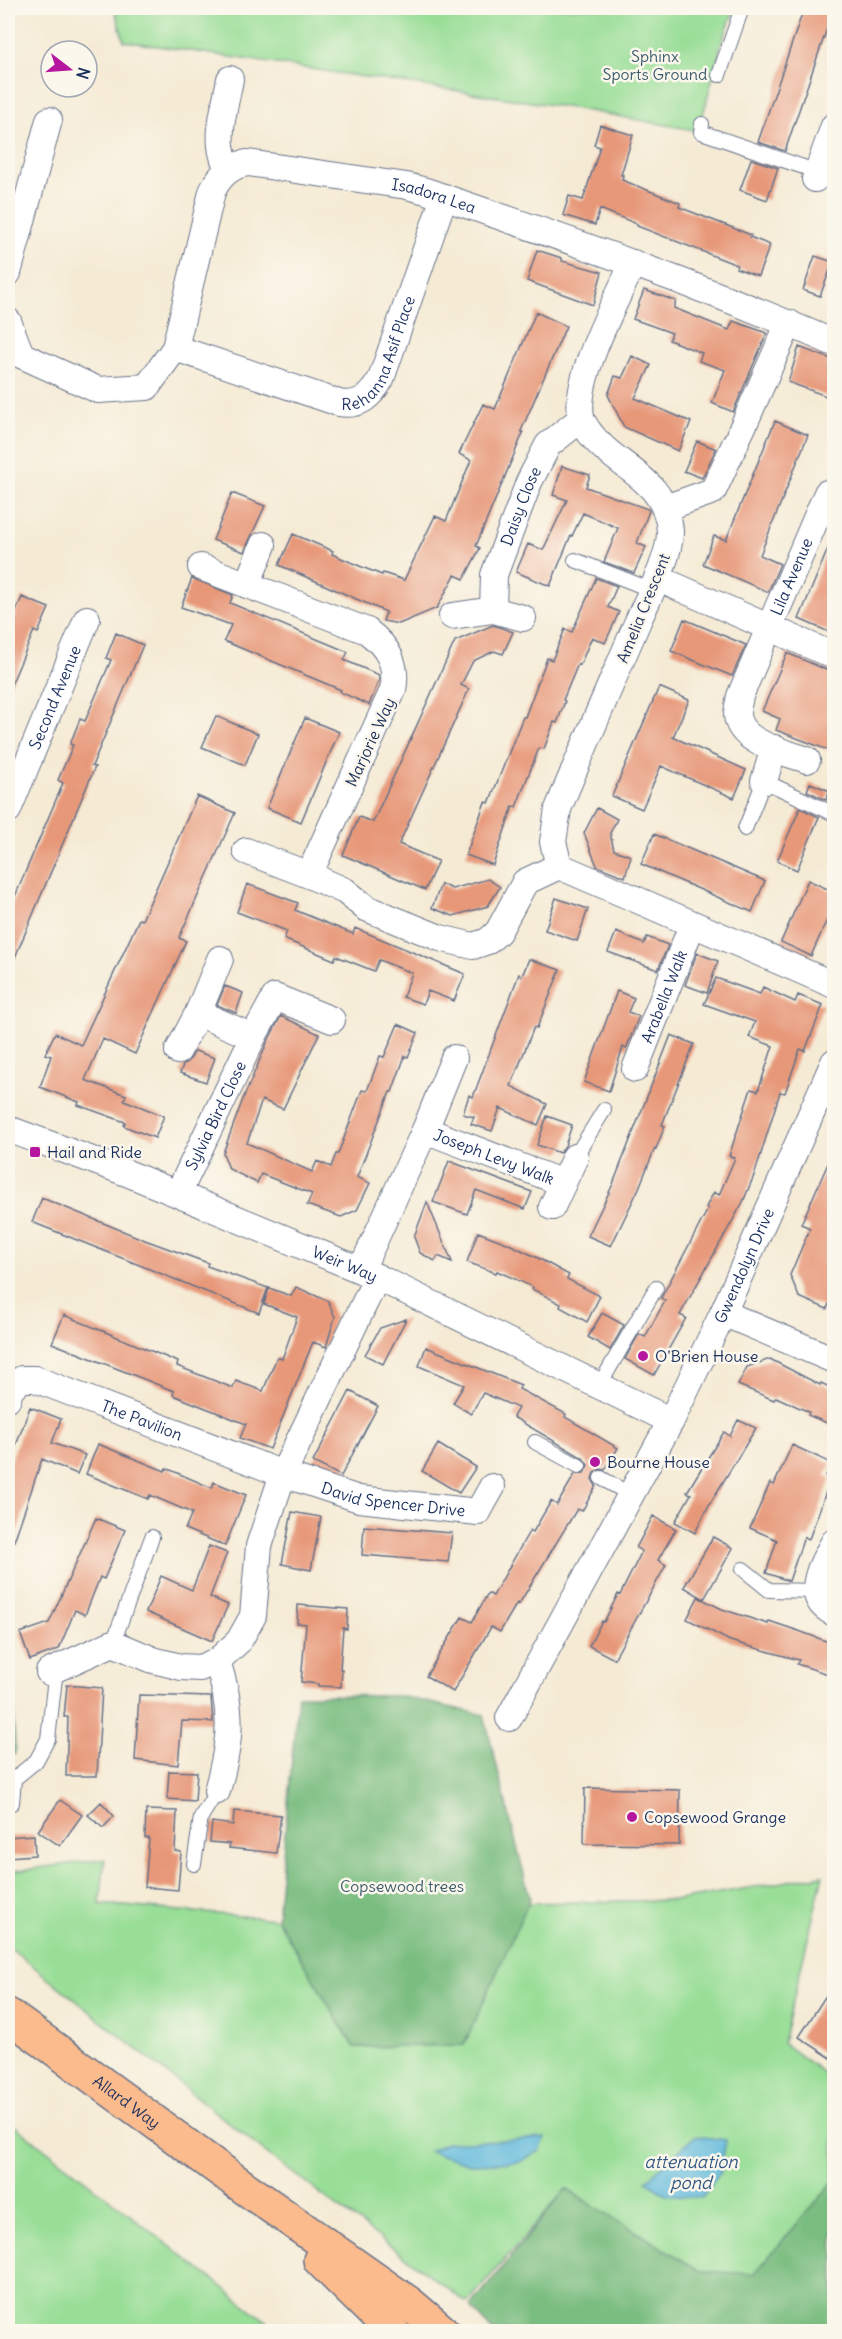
<svg xmlns="http://www.w3.org/2000/svg" width="842" height="2339" font-family="Delius,sans-serif">
<style>
.green{fill:#99de97;stroke:#5a867a;stroke-width:1.5}
.forest{fill:#7abd80;stroke:#4a766f;stroke-width:1.5}
.water{fill:#5eb9dc;stroke:#3c749d;stroke-width:1.5}
.building{fill:#e79879}
.lines{fill:none;stroke-linecap:round;stroke-linejoin:round}
.service-casing{stroke:#677188;stroke-width:16}
.minor-casing{stroke:#677188;stroke-width:28}
.primary-casing{stroke:#677188;stroke-width:36}
.service{stroke:#fff;stroke-width:14}
.minor{stroke:#fff;stroke-width:26}
.primary{stroke:#fbbb8d;stroke-width:33}
.poi-dot{fill:#b5179e;stroke:#fbf7ec;stroke-width:2}
.labels{text-anchor:middle;stroke-width:5;stroke-linejoin:round;paint-order:stroke}
.park-label{font-size:16px;fill:#3a5b6c;stroke:#fbf7ec}
.street-label{font-size:16px;fill:#1b2f5e;stroke:#fbf7ec}
.poi-label{font-size:16px;fill:#1b2f5e;stroke:#fbf7ec;text-anchor:start}
.water-label{font-size:18px;font-style:italic;fill:#2f5884;stroke:#fbf7ec}
</style>
<rect width="100%" height="100%" fill="#fbf7ec"/>
<filter id="ink" filterUnits="userSpaceOnUse"><feTurbulence type="fractalNoise" baseFrequency=".0167" numOctaves="2"/><feDisplacementMap in="SourceGraphic" scale="12" xChannelSelector="R" yChannelSelector="G"/><feConvolveMatrix kernelMatrix="1 2 1 2 8 2 1 2 1" color-interpolation-filters="sRGB"/></filter>
<filter id="wash" filterUnits="userSpaceOnUse"><feTurbulence type="fractalNoise" baseFrequency=".008" numOctaves="4" result="noise"/><feDisplacementMap in="SourceGraphic" scale="24" xChannelSelector="R" yChannelSelector="G"/><feGaussianBlur stdDeviation="1.35" result="paint"/><feColorMatrix in="noise" values="0 0 0 0 0 0 0 0 0 0 0 0 0 0 0 0 0 1.4 0 .05"/><feComposite in="paint" operator="in"/></filter>
<g filter="url(#wash)">
<rect width="100%" height="100%" fill="#f5ebd5"/>
<path class="green" d="M114,8H735L721,45L699,131L572,108L124,41Z
M105,1859L100,1904L277,1919L354,2047L464,2045L528,1903L679,1900L823,1875L783,2043L834,2081V2181L755,2275L700,2271L566,2189L467,2303L274,2159L8,1946V1872Z
M8,2121L27,2135L279,2331H8Z"/>
<path class="forest" d="M8,1684L13,1686L15,1754L8,1755Z
M298,1695L400,1696L484,1715L530,1899L464,2045L354,2047L277,1919Z
M834,2181V2331H493L470,2307L566,2189L700,2271L754,2274Z"/>
<path class="water" d="M695,2136L726,2140L720,2173L702,2198L666,2194L646,2181Z
M545,2138L540,2151L519,2162L470,2164L429,2151L446,2143Z"/>
<g id="blocks">
<path class="building" d="M804,8H834L785,151L758,142Z
M600,125L633,135L621,175H623L622,180L680,203L679,207L751,235L750,237L770,245L758,276L736,268L737,265L637,226V224L600,209L595,225L563,215L569,196L583,200L600,147L594,145Z
M751,159L778,168L767,200L740,190Z
M537,250L562,258V261L602,272L593,305L527,281Z
M815,256L833,262L820,296L803,290Z
M644,290L676,301L674,308L729,330L733,321L767,333L733,412L712,403L725,370L699,361L702,353L669,340L672,333L633,319Z
M536,312L566,326L521,431L523,433L476,546L480,548L464,579L455,575L437,608L399,624L383,621L386,612L279,565L293,534L333,551L332,554L362,567L382,575L383,573L404,580L435,516L446,521L471,460L459,454L483,404L495,409Z
M799,347L834,360V399L788,382Z
M632,356L651,365L635,398L691,422L678,451L624,427L608,395L615,376L622,378Z
M775,421L808,435L760,555L780,564L768,592L703,564L714,536L726,540Z
M697,441L716,449L702,478L684,471Z
M562,466L590,475L586,487L648,509L649,511L637,543L646,547L634,573L604,562L618,528L583,513L572,536L571,535L550,586L516,572L528,544L543,550L567,500L553,495Z
M232,493L265,506L244,552L213,540Z
M834,534V619L829,632L799,619Z
M192,578L233,595L230,603L348,652L344,660L379,675V680L369,705L340,692L341,690L224,641L231,625L181,607Z
M596,578L617,586L608,607L619,612L612,628L605,643L592,637L580,665L578,664L563,700L565,701L557,723L554,722L544,749L539,748L516,807L513,806L493,865L466,855L485,802L489,803L523,717H525L547,658L552,660L565,629L572,632Z
M22,597L49,608L38,633L34,631L8,692V631Z
M684,619L746,645L732,676L671,651Z
M493,625L513,632L503,654L494,651L473,661L461,685L469,689L399,844L438,861L425,890L343,855L359,817L373,822L455,641Z
M116,633L143,645L92,766L95,767L8,974V913L63,783L58,780L73,745L70,744L80,719L85,721L111,660L106,658Z
M787,653L834,673V734L828,750L776,730L780,719L762,711Z
M659,687L689,700L673,737L746,770L734,798L661,766L642,809L612,796Z
M216,716L258,734L245,765L202,747Z
M305,718L339,732L301,822L267,808Z
M810,783L830,791L826,800L807,791Z
M197,796L235,813L179,938L186,941L135,1054L103,1039L85,1080L126,1095L124,1100L164,1116L155,1138L124,1126L125,1122L78,1105L79,1102L40,1087L51,1056L45,1054L55,1033L81,1045L139,919L142,920Z
M597,808L617,819L610,833L614,850L631,856L625,877L597,866L584,833Z
M800,808L819,817L797,870L777,861Z
M654,834L765,881L752,912L641,864Z
M488,879L500,887L488,906L453,916L432,908L441,884L452,889Z
M808,880L834,892V904L811,956L781,942Z
M247,884L298,903L295,910L314,918L353,934L355,928L465,974L454,1001L428,991L423,1004L403,997L412,973L379,960L374,971L336,956L334,960L284,939L287,931L237,912Z
M556,898L588,909L577,941L545,930Z
M616,932L644,944L647,937L668,945L658,970L608,952Z
M697,953L718,961L707,993L685,985Z
M529,959L560,970L537,1028L534,1027L511,1086L547,1104L538,1125L500,1108L492,1131L471,1124L474,1117L463,1114L469,1095L473,1097L519,974L522,976Z
M716,978L760,994L763,987L795,1002L798,995L823,1005L805,1051L800,1049L785,1093L780,1092L755,1173L743,1202L680,1315L686,1318L654,1375L625,1359L639,1334L645,1337L665,1301L661,1298L708,1209L706,1207L714,1192L719,1195L735,1158L729,1156L751,1089L758,1091L773,1046L749,1037L755,1022L704,1004Z
M225,986L243,993L236,1013L217,1005Z
M617,991L634,998L628,1012L639,1016L626,1049L623,1047L609,1091L584,1082Z
M281,1016L319,1034L283,1109L262,1100L247,1143L312,1172L317,1161L331,1167L336,1154H338L362,1090L367,1091L380,1056L384,1057L398,1024L418,1033L408,1057L405,1056L392,1092H390L357,1177L370,1183L357,1210L341,1217L307,1205L312,1194L261,1174L257,1183L229,1169L223,1153L243,1099L267,1043Z
M671,1035L694,1044L662,1125L665,1126L656,1149L655,1148L639,1188L611,1246L588,1236L613,1184Z
M195,1051L215,1058L206,1082L180,1073L183,1065L191,1058Z
M547,1116L572,1125L565,1146L560,1153L537,1145Z
M834,1150V1307L829,1304L827,1309L799,1297L790,1275L810,1228L801,1224Z
M449,1161L532,1192L525,1209L476,1190L467,1214L433,1202Z
M42,1198L145,1240L208,1263L207,1266L268,1288L259,1313L32,1222Z
M427,1202L452,1262L438,1256L435,1261L420,1253L414,1237Z
M478,1232L507,1243L538,1258L569,1275L567,1279L600,1296L587,1322L560,1307L561,1304L532,1289L533,1287L497,1271L496,1273L467,1262Z
M296,1287L328,1301L335,1317L326,1347L313,1342L270,1449L240,1438L246,1424L173,1395L174,1391L52,1343L64,1315L178,1362L177,1366L233,1388L236,1381L263,1391L277,1357L282,1359L297,1317L264,1304L269,1288L291,1296Z
M602,1313L624,1325L610,1350L588,1337Z
M406,1319L383,1364L365,1355L380,1328Z
M426,1347L521,1385L519,1389L566,1414L565,1417L618,1448L605,1470L600,1469L594,1473L592,1479L596,1486L582,1511L577,1509L519,1604L517,1603L500,1632L491,1627L453,1692L426,1676L462,1617L472,1622L488,1593L493,1596L530,1530L533,1532L551,1501L557,1505L575,1474L584,1473L588,1465L583,1458L513,1417L518,1408L483,1393L471,1414L453,1403L464,1385L419,1366Z
M770,1359L820,1385L821,1383L834,1389V1426L808,1415L809,1412L776,1397L774,1400L738,1385L747,1367Z
M350,1391L378,1406L341,1476L313,1462Z
M30,1407L61,1419L52,1443L85,1455L77,1474L42,1459L11,1550L8,1549V1468Z
M738,1420L756,1428L709,1505L695,1533L675,1522L691,1494L687,1492L696,1477L724,1432L730,1436Z
M98,1444L165,1471L166,1468L212,1488L214,1482L246,1495L225,1546L185,1529L192,1513L150,1495L148,1499L86,1474Z
M438,1444L476,1467L459,1493L422,1471Z
M792,1445L831,1463L826,1476L831,1478L809,1539L804,1537L789,1581L766,1573L777,1540L750,1528L770,1483L774,1485Z
M292,1512L321,1517L311,1570L282,1564Z
M653,1516L676,1529L658,1560L666,1565L614,1659L589,1646L602,1621L604,1622L618,1594L620,1595L642,1551L636,1548Z
M96,1518L125,1530L104,1579L100,1577L85,1615L75,1610L59,1649L30,1660L20,1633L49,1623Z
M364,1526L452,1533L448,1562L362,1555Z
M713,1537L733,1548L704,1599L684,1587Z
M209,1546L227,1553L210,1597L228,1605L212,1641L146,1612L161,1576L192,1590Z
M698,1597L722,1609L768,1624L769,1621L799,1631L834,1644V1676L797,1664L799,1660L730,1641L687,1619Z
M298,1605L348,1609L347,1629L343,1628L340,1669H342L341,1687L318,1686V1684L301,1682L306,1624L297,1623Z
M67,1685L102,1688L97,1776H66L68,1717H64Z
M139,1695L211,1697L213,1722L182,1721L178,1765L135,1760Z
M169,1771L197,1772L195,1801L167,1799Z
M585,1788L680,1790L679,1845L584,1844Z
M60,1800L82,1815L60,1846L38,1831Z
M101,1802L114,1816L103,1828L88,1815Z
M146,1810L177,1811L175,1851L181,1852L178,1890L145,1887L149,1838H145Z
M234,1811L281,1815L276,1853L229,1848L230,1844L210,1842L212,1822L233,1825Z
M34,1835L35,1855L8,1857V1837Z
M834,1983V2060L799,2037Z"/>
</g>
</g>
<g filter="url(#ink)">
<use href="#blocks" fill-opacity="0" stroke="#677188" stroke-width="1.5"/>
<g class="lines">
<defs>
<path id="service" d="M719,75L742,8
M702,124L701,132L818,172
M575,560L652,590
M745,829L764,781L832,813
M575,1157L604,1110
M599,1386L656,1288
M535,1442L579,1466
M601,1478L631,1495
M743,1569L769,1590L816,1591
M113,1643L152,1537
M12,1803L14,1779L36,1761L48,1739L56,1669
M194,1864L201,1817L217,1791"/>
<g id="minor">
<path d="M229,170C212,143 225,108 230,79"/>
<path d="M815,179L834,126"/>
<path d="M633,263C616,302 574,376 581,417C581,421 585,425 587,429C613,468 666,476 670,531C671,555 648,598 638,621C611,684 584,746 558,809L553,842L559,866L834,985"/>
<path d="M8,273L49,120"/>
<path id="s1" d="M8,321L21,355L98,390L147,387L175,348L212,192C219,176 230,165 248,163L407,186L426,191C563,238 701,285 834,343"/>
<path id="s2" d="M175,348L339,403C360,407 371,396 381,379L444,197"/>
<path d="M741,431L789,323"/>
<path d="M665,508L713,491L736,442"/>
<path d="M201,567L367,631C388,647 398,664 393,690L309,875L345,891L366,908L440,938L473,946L488,941L498,932L525,882L559,866"/>
<path d="M657,578L834,656"/>
<path d="M247,585L263,545"/>
<path d="M452,616L493,610"/>
<path id="s3" d="M523,618L493,610L494,575L529,482L548,445L581,419"/>
<path id="s4" d="M807,760C785,752 739,743 737,715C737,709 739,702 740,696L827,493"/>
<path d="M764,781L774,748"/>
<path id="s5" d="M8,810L87,619"/>
<path d="M246,851L309,875"/>
<path d="M220,959L198,1013L253,1037L275,997L332,1020"/>
<path d="M178,1051L198,1013"/>
<path id="s6" d="M635,1069L692,925"/>
<path id="s7" d="M8,1129L127,1173L377,1277L671,1421"/>
<path id="s8" d="M425,1130L563,1183"/>
<path id="s9" d="M178,1194L253,1037"/>
<path d="M552,1207L575,1157"/>
<path d="M361,1270L425,1130L454,1058"/>
<path d="M723,1313L834,1360"/>
<path id="s10" d="M8,1398L10,1390L22,1379H35L283,1474L359,1499L478,1512L492,1487"/>
<path d="M834,1542C822,1564 801,1598 834,1613"/>
<path d="M217,1661C234,1712 231,1740 217,1791"/>
<path d="M49,1672L113,1643L153,1660L181,1667L200,1668L217,1661L239,1641L253,1616L259,1546L283,1474L377,1277"/>
<path id="s11" d="M509,1718L671,1421L723,1313L834,1062"/>
</g>
<g id="primary">
<path id="s12" d="M8,2015L245,2188L410,2304L443,2332"/>
<path d="M320,2260L393,2332"/>
</g>
</defs>
<use href="#service" class="service-casing"/>
<use href="#minor" class="minor-casing"/>
<use href="#primary" class="primary-casing"/>
<use href="#service" class="service"/>
<use href="#minor" class="minor"/>
<use href="#primary" class="primary"/>
</g>
</g>
<g class="poi-dot">
<rect x="29" y="1146" width="12" height="12" rx="3"/>
<circle cx="643" cy="1356" r="6"/>
<circle cx="595" cy="1462" r="6"/>
<circle cx="632" cy="1817" r="6"/>
</g>
<g class="labels">
<g class="park-label">
<text x="655" y="62">Sphinx<tspan x="655" dy="18">Sports Ground</tspan></text>
<text x="402" y="1892">Copsewood trees</text>
</g>
<g class="street-label">
<text dy="6" stroke="none"><textPath href="#s1" startOffset="616">Isadora Lea</textPath></text>
<text dy="6" stroke="none"><textPath href="#s2" startOffset="244">Rehanna Asif Place</textPath></text>
<text dy="6" stroke="none"><textPath href="#s3" startOffset="140">Daisy Close</textPath></text>
<text dy="6" stroke="none"><textPath href="#s4" startOffset="237">Lila Avenue</textPath></text>
<text transform="translate(643 608) rotate(-68)" y="6">Amelia Crescent</text>
<text dy="6" stroke="none"><textPath href="#s5" startOffset="122">Second Avenue</textPath></text>
<text transform="translate(370 742) rotate(-65)" y="6">Marjorie Way</text>
<text dy="6" stroke="none"><textPath href="#s6" startOffset="78">Arabella Walk</textPath></text>
<text dy="6" stroke="none"><textPath href="#s9" startOffset="87">Sylvia Bird Close</textPath></text>
<text dy="6" stroke="none"><textPath href="#s8" startOffset="74">Joseph Levy Walk</textPath></text>
<text dy="6" stroke="none"><textPath href="#s7" startOffset="363">Weir Way</textPath></text>
<text dy="6" stroke="none"><textPath href="#s11" startOffset="510">Gwendolyn Drive</textPath></text>
<text dy="6" stroke="none"><textPath href="#s10" startOffset="152">The Pavilion</textPath></text>
<text dy="6" stroke="none"><textPath href="#s10" startOffset="417">David Spencer Drive</textPath></text>
<text dy="6" stroke="none"><textPath href="#s12" startOffset="147">Allard Way</textPath></text>
</g>
<g class="poi-label">
<text x="47" y="1158">Hail and Ride</text>
<text x="655" y="1362">O'Brien House</text>
<text x="607" y="1468">Bourne House</text>
<text x="644" y="1823">Copsewood Grange</text>
</g>
<g class="water-label">
<text x="691" y="2168">attenuation<tspan x="691" dy="21">pond</tspan></text>
</g>
</g>
<rect width="842" height="2339" fill="none" stroke="#fbf7ec" stroke-width="30"/>
<g transform="translate(69 69) rotate(107)"><circle r="28" fill="#fbf7ec" stroke="#a1a7b3" stroke-width="1.5"/>
<path d="M0-4.5L10 22L0 15L-10 22Z" fill="#b5179e"/>
<text y="-9" font-size="16" font-weight="bold" text-anchor="middle" fill="#1b2f5e">N</text>
</g>
</svg>
